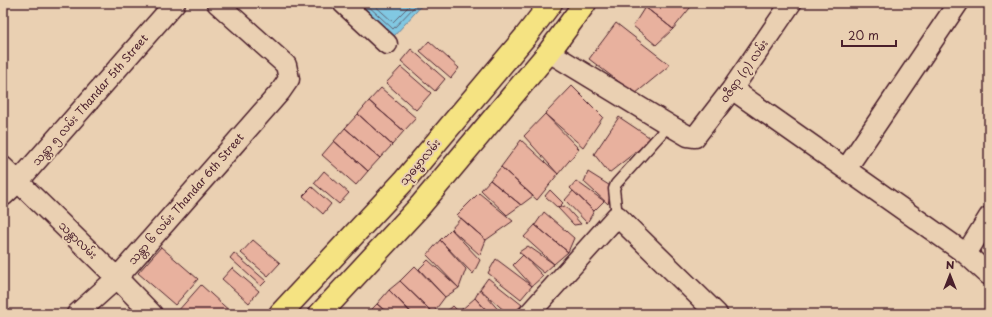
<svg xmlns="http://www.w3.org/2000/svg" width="992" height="317" font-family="'Playpen Sans','Noto Sans Myanmar',sans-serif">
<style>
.water{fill:#81c8e2;stroke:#6b8499}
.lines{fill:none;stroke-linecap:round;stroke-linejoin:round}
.shore{stroke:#606374;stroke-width:1}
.building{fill:#e8b19e;stroke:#4a1f2b}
.service-casing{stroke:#4a1f2b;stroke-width:13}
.minor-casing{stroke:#4a1f2b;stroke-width:23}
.primary-casing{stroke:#4a1f2b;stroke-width:25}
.service{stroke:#ead0b2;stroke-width:10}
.minor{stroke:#ead0b2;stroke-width:20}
.primary{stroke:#f5e382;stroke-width:22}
.labels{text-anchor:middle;stroke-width:4;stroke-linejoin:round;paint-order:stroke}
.street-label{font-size:11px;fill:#4a1f2b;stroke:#ead0b2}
</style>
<rect width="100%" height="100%" fill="#ead0b2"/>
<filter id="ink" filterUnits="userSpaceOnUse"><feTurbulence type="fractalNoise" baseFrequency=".025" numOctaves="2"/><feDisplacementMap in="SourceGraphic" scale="8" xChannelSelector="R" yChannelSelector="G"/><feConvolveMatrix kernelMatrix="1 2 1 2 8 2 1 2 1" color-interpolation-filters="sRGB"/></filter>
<g filter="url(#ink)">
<path class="water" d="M359,3H424L394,36Z"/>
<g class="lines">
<path class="shore" d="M365,3L393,29L418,3
M372,3L393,22L412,3"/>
</g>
<path class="building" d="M640,3H694L673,29Z
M645,7L673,29L656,45L633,26Z
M616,23L670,65L635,94L589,59Z
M429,41L459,68L451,78L420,51Z
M411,49L445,79L435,91L401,61Z
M401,67L431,93L416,110L386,83Z
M572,86L603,117L583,147L545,114Z
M381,88L416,118L404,131L369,101Z
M369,101L404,131L392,145L358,114Z
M358,114L392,145L380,158L345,128Z
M545,114L579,149L558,174L524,136Z
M619,117L652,139L609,173L594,154Z
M345,128L380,158L368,171L334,141Z
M521,140L558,174L537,200L501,167Z
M334,141L368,171L356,185L322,155Z
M501,167L533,196L521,205L490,180Z
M324,171L349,193L339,204L314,183Z
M588,172L612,187L608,204L584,182Z
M490,180L521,205L507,215L481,190Z
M576,181L604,201L594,211L570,188Z
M312,187L331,204L323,214L303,196Z
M550,190L563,203L558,208L545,196Z
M573,191L594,211L587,223L565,200Z
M479,193L513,221L486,240L457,215Z
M565,206L581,224L574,225L558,208Z
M544,212L574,238L568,252L535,225Z
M461,218L486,240L480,255L451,229Z
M535,225L568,252L554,264L524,237Z
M451,229L480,260L473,274L440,240Z
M253,240L280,263L268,276L241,253Z
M440,240L466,269L459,288L427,255Z
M528,246L554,264L544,273L519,252Z
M161,247L198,279L175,305L138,273Z
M234,253L266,281L261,286L230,258Z
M523,255L543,276L532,286L513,265Z
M496,259L532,286L521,299L488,273Z
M428,260L459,288L445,297L419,269Z
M415,266L445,297L433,313L400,281Z
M232,268L259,291L249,303L222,279Z
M488,278L522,305L512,314H508L480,289Z
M400,281L433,313L432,314H412L389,290Z
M201,285L233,314H180L177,312Z
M480,289L502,314H490L475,298Z
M389,290L413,314H389L377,304Z
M475,298L490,314H463L460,311Z
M377,304L389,314H367Z
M453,306L461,314H444Z"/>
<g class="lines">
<defs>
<path id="service" d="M617,216L614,189L616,184L669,125"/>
<path id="minor" d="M343,3L387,44
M549,52L669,125L688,136L695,137L732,89L791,3
M732,89L966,254L989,275
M3,167L117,278L152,314
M846,169L958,3
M3,196L18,182L175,3
M966,254L989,217
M77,314L117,278L280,92L289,79L286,65L217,3
M529,314L617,216L717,314"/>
<path id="primary" d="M280,314L403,182L525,37L551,3
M320,314L420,206L549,52L585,3"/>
</defs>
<use href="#service" class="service-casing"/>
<use href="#minor" class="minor-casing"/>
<use href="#primary" class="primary-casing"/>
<use href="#service" class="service"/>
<use href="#minor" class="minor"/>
<use href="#primary" class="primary"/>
</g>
</g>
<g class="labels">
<g class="street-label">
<text transform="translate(744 71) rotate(-55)" y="4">၀ဇီရာ (၇) လမ်း</text>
<text transform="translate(90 100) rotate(-49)" y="4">သန္တာ ၅ လမ်း Thandar 5th Street</text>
<text transform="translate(420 162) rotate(-50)" y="4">သုဓမ္မာလမ်း</text>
<text transform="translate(186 199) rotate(-49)" y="4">သန္တာ ၆ လမ်း Thandar 6th Street</text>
<text transform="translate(78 240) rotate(44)" y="4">သန္တာလမ်း</text>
</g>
</g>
<rect width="992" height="317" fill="none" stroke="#ead0b2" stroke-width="16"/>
<rect x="8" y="8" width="976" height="301" fill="none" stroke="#4a1f2b" stroke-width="1.5" filter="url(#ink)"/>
<g transform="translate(950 275)" stroke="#ead0b2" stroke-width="3" paint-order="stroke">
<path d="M0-3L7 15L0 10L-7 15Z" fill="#4a1f2b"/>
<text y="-6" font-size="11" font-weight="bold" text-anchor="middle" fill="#4a1f2b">N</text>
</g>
<path d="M842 40v6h54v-6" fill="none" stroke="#4a1f2b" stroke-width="2"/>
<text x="848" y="40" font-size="12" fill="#4a1f2b" stroke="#ead0b2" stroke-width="3" paint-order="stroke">20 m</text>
</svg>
